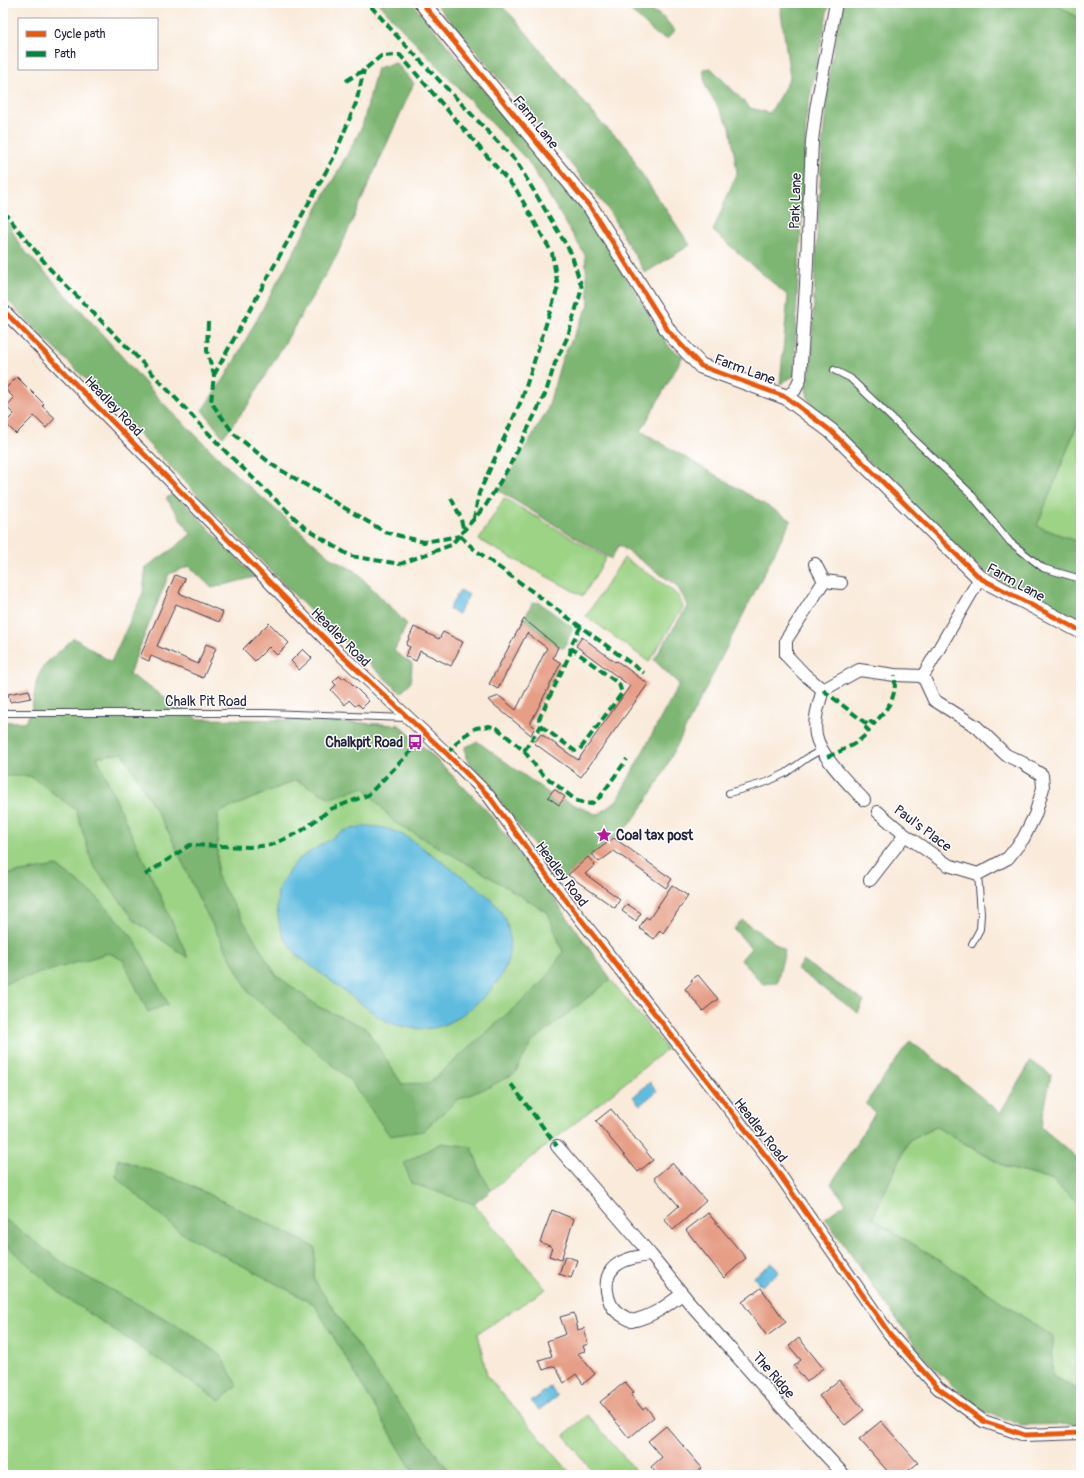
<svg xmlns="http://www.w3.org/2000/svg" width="1084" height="1478" font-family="Pangolin,sans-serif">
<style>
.green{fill:#9cd385;stroke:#5f7a60}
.forest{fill:#7db572;stroke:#506c56;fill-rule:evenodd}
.water{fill:#61bcdf;stroke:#426f8d}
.building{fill:#e69e86}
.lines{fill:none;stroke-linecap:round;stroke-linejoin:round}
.service-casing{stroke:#424053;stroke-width:8}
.minor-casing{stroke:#424053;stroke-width:14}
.tertiary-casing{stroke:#424053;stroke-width:17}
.service{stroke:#fff;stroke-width:6}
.minor{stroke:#fff;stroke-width:12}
.tertiary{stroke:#fff;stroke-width:15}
.quiet{stroke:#00873e;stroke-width:4;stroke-dasharray:8 4;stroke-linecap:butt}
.cycleway-casing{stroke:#fff;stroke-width:8}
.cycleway{stroke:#e8590c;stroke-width:5}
.labels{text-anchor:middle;stroke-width:3;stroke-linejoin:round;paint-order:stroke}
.street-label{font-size:14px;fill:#22223b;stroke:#fff}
.poi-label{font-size:14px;font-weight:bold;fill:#22223b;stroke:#fff;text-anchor:end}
</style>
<rect width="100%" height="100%" fill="#fff"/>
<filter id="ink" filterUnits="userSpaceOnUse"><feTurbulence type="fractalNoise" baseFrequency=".025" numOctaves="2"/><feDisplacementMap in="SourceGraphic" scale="8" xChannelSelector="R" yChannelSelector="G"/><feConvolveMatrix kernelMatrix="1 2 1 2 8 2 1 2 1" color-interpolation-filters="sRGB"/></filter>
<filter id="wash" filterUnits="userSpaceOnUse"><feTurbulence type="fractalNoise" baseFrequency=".012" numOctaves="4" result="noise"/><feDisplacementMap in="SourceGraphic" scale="16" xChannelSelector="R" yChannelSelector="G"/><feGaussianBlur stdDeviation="0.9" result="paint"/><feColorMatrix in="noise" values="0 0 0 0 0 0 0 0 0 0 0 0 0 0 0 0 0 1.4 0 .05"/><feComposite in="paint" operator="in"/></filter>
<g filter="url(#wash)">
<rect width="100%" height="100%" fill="#f9eada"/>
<path class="green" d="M1054,3H1081V20Z
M1081,415V543L1036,526Z
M504,498L606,558L583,596L479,540Z
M624,558L667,586L679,597L683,607L649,662L586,616Z
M295,720L399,725L432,755L486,810L552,896L611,980L667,1049L474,1204L546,1289L478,1333L487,1376L572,1475H3V722Z
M936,1127L1007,1168L1051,1179L1081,1207V1391L1052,1376L1053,1337L962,1275L872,1219L909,1140Z
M588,1415L634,1469L626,1475H595L564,1435Z"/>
<path class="forest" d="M379,3H412L585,212L670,348L683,356L641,431L791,520L659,781C647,798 637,820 620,833C601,849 580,863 562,881L466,758L465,747L478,742L550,794L548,797L559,805L563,800L598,815L617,800L679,684L654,660L688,605L677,586L619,545L611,559L499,491L547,411L562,359L589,305L585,255L528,161L399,26Z
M435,3H499L513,17L603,125L627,146L637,167L690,245L645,273L606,206Z
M631,3H642L665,19L675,31L667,39L656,34L631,11Z
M782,3H829L806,117L805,170L797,295L794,376L780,384L788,296L713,231L737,172L730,127L706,87L703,69L711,68L750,108L770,113L790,78L781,12Z
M844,3H1054L1081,20V415L1037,526L1081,543V622L1003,584L974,564L825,419L809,401L806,389L811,365L816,251L823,139L830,67Z
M396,63L414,83L337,255L248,405L223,437L202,410L226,376L362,127L377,68Z
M3,213L20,246L79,308L162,402L235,474L331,558L355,571L407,624L394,651L412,664L411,682L401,693L303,604L110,404L3,296Z
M175,493L255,577L212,588L189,566L169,574L129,674L198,719L295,720L399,725L432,755L486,810L552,896L611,979L532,1042L515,1073L489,1087L457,1100L423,1131L390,1136L349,1079L249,993L202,905L170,835L123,753L97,757C126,825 159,890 188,958L135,921L93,865L76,810L30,776H3V722H26L32,708L37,679L44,665L74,638L111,662L143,593L146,567L174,548L191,534L166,498ZM296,780L330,798L364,787L394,822L475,868L548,913L563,952L541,984L429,1083L402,1084L366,1028L319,1007L276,975L217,877L218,813Z
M533,602L540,603L573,628L564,648L558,647L524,619Z
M57,866L97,897L134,939L168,1004L148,1012L123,960L109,953L3,984V875Z
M742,920L785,950L777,983L763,984L741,960L751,948L734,929Z
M803,961L864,1001L858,1013L797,969Z
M910,1041L956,1076L1000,1113L1031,1061L1051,1075L1041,1127L1081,1161V1207L1051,1179L1008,1168L936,1127L909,1140L872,1218L962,1275L1053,1337L1052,1376L1081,1391V1424L1022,1425L977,1409L925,1359L825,1218L846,1203L831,1184L875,1113L866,1103Z
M441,1143L472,1147L481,1173L491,1190L474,1204L411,1183L404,1163Z
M118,1159L182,1181L315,1247L314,1280L380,1378L449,1471L448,1475H415L314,1304L180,1232L116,1177Z
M3,1218L70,1268L181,1327L221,1356L237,1385L220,1401L62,1295L3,1242Z"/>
<path class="water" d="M460,590L469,595L458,614L449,609Z
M365,826C380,826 393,830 407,837C423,848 440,860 456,872C474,885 494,897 504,917C512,932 511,955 504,970C495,992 456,1024 433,1028C414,1030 397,1027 380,1018L298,956L284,938L280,927L277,909L278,890L283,880L291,868L299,859L343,831Z
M650,1082L657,1091L640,1105L633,1097Z
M772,1263L779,1272L761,1286L754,1277Z
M550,1387L557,1396L539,1410L531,1402Z"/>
<g id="blocks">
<path class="building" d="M17,377L44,404L42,406L55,418L46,428L34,416L16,434L5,423L14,414L6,407L14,398L5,389Z
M175,575L185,579L179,593L223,612L219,622L176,604L157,646L198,664L206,644L216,648L203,678L151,656L149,661L140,657Z
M524,619L558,647L553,658L561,663L530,724L535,727L531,735L488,700L499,696L516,710L547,648L527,633L498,689L489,684Z
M269,623L289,643L277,655L269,647L255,661L243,649Z
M414,627L439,639L443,632L463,642L451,666L420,651L416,661L405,656L410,647L406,645Z
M582,637L615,662L617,661L648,684L581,777L534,743L541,734L578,760L630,686L576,646Z
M303,649L312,658L299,670L291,661Z
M339,676L343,679L345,677L369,701L362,708L358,704L355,706L349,700L345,705L331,690L336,685L333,682Z
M29,690L31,698L10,702L8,694Z
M554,789L565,797L559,805L548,797Z
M614,838L672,879L666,888L614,851L599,862L592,854Z
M588,857L595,865L585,874L620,899L615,908L568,875Z
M672,885L688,896L663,933L660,930L654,939L639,928L646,917L649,919Z
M627,904L641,913L636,921L622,911Z
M698,975L718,999L703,1011L685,989L692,982L691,980Z
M611,1109L653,1160L638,1172L596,1121Z
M672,1163L706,1201L673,1230L664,1219L679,1206L654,1178Z
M552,1210L574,1219L561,1260L549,1256L552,1247L540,1242Z
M708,1213L746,1258L724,1278L686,1230Z
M565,1256L577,1260L571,1278L559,1274Z
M761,1288L786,1322L767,1336L742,1302Z
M574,1313L578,1330L584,1328L588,1344L583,1346L585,1351L578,1353L595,1374L583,1384L576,1374L564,1383L555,1366L543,1370L539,1360L552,1356L547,1341L566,1334L560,1317Z
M799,1338L823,1368L807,1382L794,1366L801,1360L789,1346Z
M839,1380L864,1410L845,1425L819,1396Z
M625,1382L634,1392L631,1395L643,1410L646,1407L654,1417L629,1438L600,1402Z
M881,1421L918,1463L903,1475H891L859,1439Z
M666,1426L702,1468L694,1475H658L651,1467L662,1457L648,1441Z"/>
</g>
</g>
<g filter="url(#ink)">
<use href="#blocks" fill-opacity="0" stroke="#424053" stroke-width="1"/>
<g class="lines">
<defs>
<path id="service" d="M834,370L850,378L971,494L1010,542L1043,568L1081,579
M3,713H267L407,718
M729,793L767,782L786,773L807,758L821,750
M972,944L980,929L981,914L978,874"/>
<path id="minor" d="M3,310L337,651L447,754L488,795L551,881L773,1165L889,1333L938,1388L983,1421L1025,1435L1081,1433
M786,397L795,390L800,379L806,285L812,141L816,109L836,3
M815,564L824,581
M823,690L804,674L786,655V640L824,581L841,583
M864,800C850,785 820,756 816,735C813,721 819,703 823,690L859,670L895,675L923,676L980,578
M878,812L905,835L948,865L978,874L1008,858L1023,839L1035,815L1043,788L1042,775L1023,763L1006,755L977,727L934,700L923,676
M870,880L905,835
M557,1146L651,1255L689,1302L778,1403L844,1475
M651,1255C629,1257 603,1263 607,1291C608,1298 610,1306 616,1311C620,1315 627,1318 632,1321C653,1316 665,1307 682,1294"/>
<path id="tertiary" d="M422,3L591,208L669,332L701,366L786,397L831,431L980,578L1081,631"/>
</defs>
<use href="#service" class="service-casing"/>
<use href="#minor" class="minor-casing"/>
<use href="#tertiary" class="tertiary-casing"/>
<use href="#service" class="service"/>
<use href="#minor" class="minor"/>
<use href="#tertiary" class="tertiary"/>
<path class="quiet" d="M3,5L4,3
M346,81L364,70L381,56L400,55L517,191L552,253L558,287L522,399L479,493L474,518
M3,211L50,269L135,355L227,453L304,527L350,556L400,564L451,545L486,505L509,467L546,392L555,363L568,336L582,288L571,253L516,161L396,35L368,3
M208,322L207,351L214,375L211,402L234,434L274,466L385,532L424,542L460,536
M214,375L334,157L356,103L364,70
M451,498L460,516L464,531
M460,536L474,549L644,673
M823,690L868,725
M541,726L575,751L581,748L622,693L619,684L571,648
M524,751L541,726L539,719L570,654L571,645L581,626
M447,754L462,737L476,728L489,726L497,728L524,751L541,773L577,801L591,804L600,797L627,759
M827,757C843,750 857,745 869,731L866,728L868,725L871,722L874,724C889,706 896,700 895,675
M145,875L190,845L249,847L271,845L300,832L331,809L368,795L426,736
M511,1084L557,1146"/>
<defs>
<path id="cycleway" d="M422,3L591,208L669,332L701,366L786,397L831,431L980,578L1081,631
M3,310L337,651L447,754L488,795L551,881L773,1165L889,1333L938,1388L983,1421L1025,1435L1081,1433"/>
</defs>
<use href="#cycleway" class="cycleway-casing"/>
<use href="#cycleway" class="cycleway"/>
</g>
</g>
<defs>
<symbol id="bus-bare" viewBox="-9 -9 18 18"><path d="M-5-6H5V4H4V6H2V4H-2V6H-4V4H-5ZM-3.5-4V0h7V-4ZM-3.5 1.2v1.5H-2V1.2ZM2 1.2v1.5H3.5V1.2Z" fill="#b5179e" stroke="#fff" stroke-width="2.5" paint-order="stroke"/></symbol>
<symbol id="sight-bare" viewBox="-9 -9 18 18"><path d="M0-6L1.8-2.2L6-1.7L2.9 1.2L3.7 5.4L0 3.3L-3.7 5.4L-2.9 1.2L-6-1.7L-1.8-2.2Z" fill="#b5179e" stroke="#fff" stroke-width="2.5" paint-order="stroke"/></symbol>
</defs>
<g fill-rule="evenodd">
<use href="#bus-bare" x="404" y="731" width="22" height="22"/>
<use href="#sight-bare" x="593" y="824" width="22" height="22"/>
</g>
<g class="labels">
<g class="street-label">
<text transform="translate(536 122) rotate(51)" y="5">Farm Lane</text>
<text transform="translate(795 201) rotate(-88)" y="5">Park Lane</text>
<text transform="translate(745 369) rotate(20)" y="5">Farm Lane</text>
<text transform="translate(114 406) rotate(46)" y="5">Headley Road</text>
<text transform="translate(1016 582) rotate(29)" y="5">Farm Lane</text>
<text transform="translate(341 637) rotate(45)" y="5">Headley Road</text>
<text x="206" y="706">Chalk Pit Road</text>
<text transform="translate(923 828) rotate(37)" y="5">Paul's Place</text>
<text transform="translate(562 874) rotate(53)" y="5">Headley Road</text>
<text transform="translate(761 1130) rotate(52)" y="5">Headley Road</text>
<text transform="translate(774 1375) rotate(49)" y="5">The Ridge</text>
</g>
<g class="poi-label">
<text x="403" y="747">Chalkpit Road</text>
<text x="616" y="840" text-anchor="start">Coal tax post</text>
</g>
</g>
<rect width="1084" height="1478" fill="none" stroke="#fff" stroke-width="16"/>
<rect x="18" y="18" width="140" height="52" fill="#ffffff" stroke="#a7a7b1"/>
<rect x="26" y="31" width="20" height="6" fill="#e8590c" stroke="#a7a7b1"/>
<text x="54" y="38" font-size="12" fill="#22223b">Cycle path</text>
<rect x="26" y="51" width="20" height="6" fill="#00873e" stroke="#a7a7b1"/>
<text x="54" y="58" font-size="12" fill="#22223b">Path</text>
</svg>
